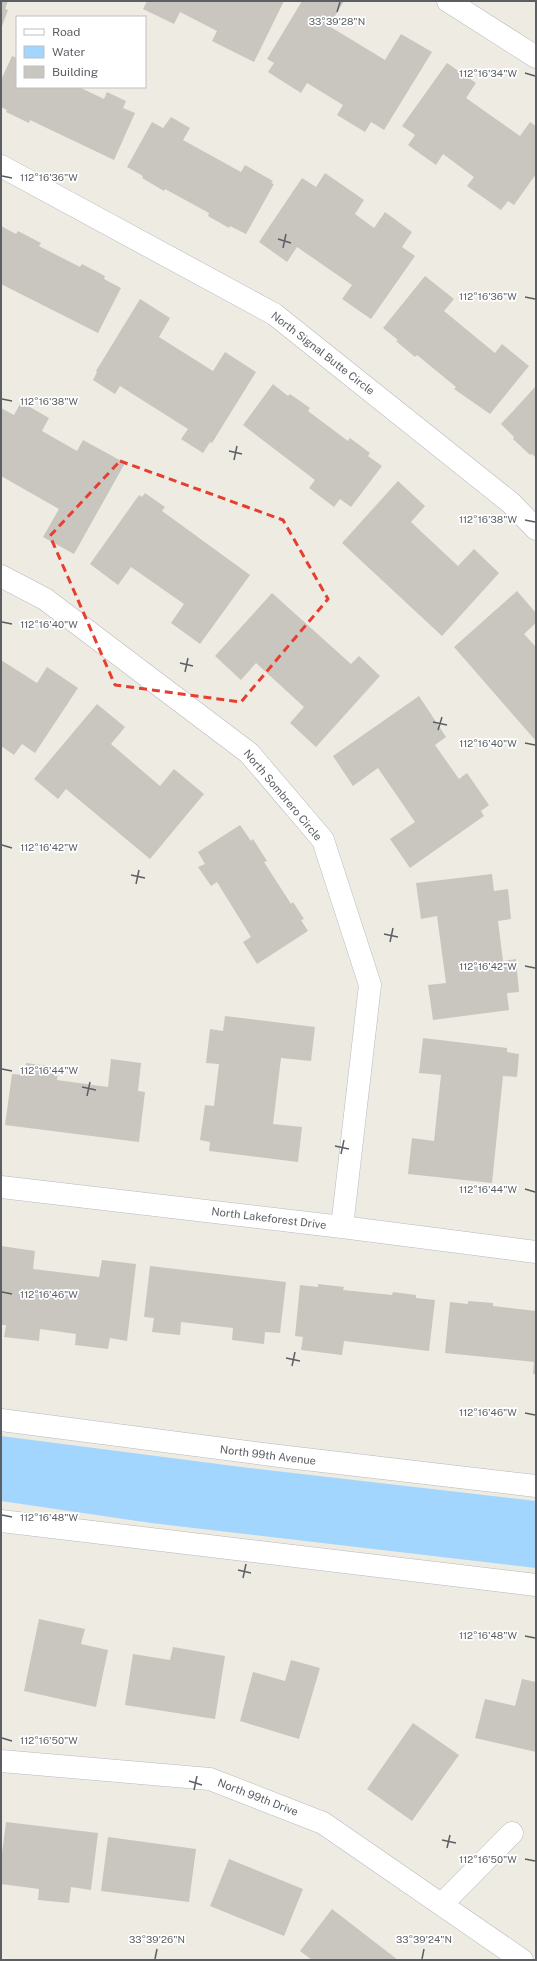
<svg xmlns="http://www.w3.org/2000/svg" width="537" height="1961" font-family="'Public Sans',sans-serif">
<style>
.water{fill:#a3d6fe}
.building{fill:#c9c6c0}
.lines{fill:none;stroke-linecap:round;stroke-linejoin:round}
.minor-casing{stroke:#b6b9bd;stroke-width:23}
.secondary-casing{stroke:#b5b8bd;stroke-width:23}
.minor{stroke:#fff;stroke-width:22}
.secondary{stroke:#fff;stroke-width:22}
.marked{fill:none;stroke:#e73e30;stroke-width:3;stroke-dasharray:8 5;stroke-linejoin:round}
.ticks{fill:none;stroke:#5b5f64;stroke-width:1.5}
.labels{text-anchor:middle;stroke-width:3.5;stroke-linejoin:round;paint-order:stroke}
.street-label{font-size:11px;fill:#5b5f64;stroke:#fff}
.ticks-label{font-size:10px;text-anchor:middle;fill:#5b5f64;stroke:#fff;stroke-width:3.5;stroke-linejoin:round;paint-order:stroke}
</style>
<rect width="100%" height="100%" fill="#eeebe3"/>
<path class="water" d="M1,1436L249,1468L536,1501V1568L151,1523L1,1501Z"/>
<path class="building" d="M1,1H8L5,9L8,10L1,29Z
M147,1H284L254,62L212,41L217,31L180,12L174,24L143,9Z
M302,1H344L329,26L385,60L401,34L432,52L384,130L371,122L365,132L337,115L343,105L307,83L301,93L268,72L274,63L267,59Z
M12,56L17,58V87H79L104,99L107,92L126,101L123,108L135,113L114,160L30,120L29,123L6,112L7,110L1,107V80Z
M447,63L476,83L466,98L520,136L530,122L536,126V174L514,205L508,201L501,210L467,186L474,177L443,154L436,165L408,145L415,135L402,126Z
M171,117L190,128L183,140L241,172L245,165L273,181L271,183L274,184L246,234L230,226L229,228L208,216L209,213L165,189L164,191L142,178L143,176L127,167L152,122L163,128Z
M325,173L364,200L355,214L374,228L385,212L412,232L402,247L415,256L371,319L342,299L352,285L297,247L287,262L259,242L302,178L316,187Z
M1,226L16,234L18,231L41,243L39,246L80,267L82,264L105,276L104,279L121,288L98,333L1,284Z
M425,276L454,299L444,311L495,353L502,344L529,366L490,414L454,389L456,387L417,355L415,357L396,341L398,340L383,328Z
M140,299L170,318L159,337L213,371L225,352L256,372L212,443L210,442L203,453L181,439L188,429L120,386L115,394L93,380L97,372L96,371Z
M273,384L288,396L290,394L310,408L308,411L348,441L350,438L370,453L368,456L382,466L351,507L340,499L334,507L309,488L315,480L243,425Z
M536,386V458L532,454L530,455L513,439L514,437L501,424Z
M21,402L49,418L42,431L77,451L83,440L125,463L74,554L43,537L59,509L1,476V408L14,415Z
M398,481L425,506L411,522L458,566L474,549L499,573L442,636L342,543Z
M145,493L165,507L162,511L250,575L200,644L171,623L184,604L131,567L118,585L90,564L139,495L142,497Z
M517,591L536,613V623L524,634L536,647V741L454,647Z
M272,593L351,664L359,656L380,676L316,747L290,723L304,707L256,663L241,680L215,656Z
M1,660L37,683L47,667L78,688L35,753L22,744L14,755L1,746Z
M419,696L446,737L435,745L459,779L467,773L489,805L481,811L484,816L410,868L390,839L415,822L378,768L353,786L333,756Z
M97,704L125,727L111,744L160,786L174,769L204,794L150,859L66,789L58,799L34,779Z
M240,825L251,841L253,839L267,861L264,862L291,904L293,902L304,919L301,920L308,931L257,964L243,942L251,937L217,882L211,886L198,867L205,864L198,852Z
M492,874L494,891L508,889L511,919L498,921L503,961L516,959L519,992L507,993L509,1010L433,1020L428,985L446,983L437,916L421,919L416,883Z
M225,1016L315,1027L311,1061L281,1058L273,1124L302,1127L298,1162L209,1151L210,1142L200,1140L205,1105L214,1106L219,1064L206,1063L210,1029L223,1031Z
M423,1038L507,1048V1052L519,1054L517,1077L503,1076L492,1183L408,1174L412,1138L434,1141L441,1075L419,1073Z
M111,1059L141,1063L138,1091L145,1092L139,1142L5,1125L12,1074L24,1075L26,1063L59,1067L57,1080L108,1087Z
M1,1246L35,1251L33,1269L99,1277L102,1260L136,1264L127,1341L110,1338L108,1349L75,1345L76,1334L40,1329L39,1341L4,1337L6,1325H1Z
M150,1266L286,1282L280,1333L265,1332L264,1344L232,1340L233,1328L181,1322L180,1335L152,1332L154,1318L144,1317Z
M318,1284L344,1287L343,1290L392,1295L393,1292L416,1295V1298L435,1300L429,1351L344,1341L342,1355L301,1350L303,1337L295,1336L300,1285L318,1287Z
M468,1301L493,1303V1306L536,1311V1374H533L534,1362L445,1353L450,1302L468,1304Z
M39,1619L85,1629L81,1644L108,1650L96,1707L24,1691Z
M173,1647L225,1656L215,1719L125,1705L133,1654L170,1660Z
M291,1660L320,1668L299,1739L240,1721L253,1672L285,1681Z
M522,1679L536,1682V1752L475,1738L485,1699L515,1706Z
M413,1723L459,1755L412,1821L367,1789Z
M6,1822L98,1833L91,1890L71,1887L69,1903L38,1900L39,1889L1,1884V1862Z
M108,1837L196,1849L189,1902L101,1891Z
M229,1859L303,1889L284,1936L210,1906Z
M332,1909L398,1960H312L300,1951Z"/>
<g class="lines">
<defs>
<path id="minor" d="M448,1L536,57
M1,166L274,314L511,503L536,529
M1,576L45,599L249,753L323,840L370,985L342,1227
M1,1187L342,1227L536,1252
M1,1761L210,1779L323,1823L522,1960
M442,1904L512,1833"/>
<path id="secondary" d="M1,1420L279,1456L536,1486
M1,1521L536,1585"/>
</defs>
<use href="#minor" class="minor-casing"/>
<use href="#secondary" class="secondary-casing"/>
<use href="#minor" class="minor"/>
<use href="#secondary" class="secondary"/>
</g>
<path class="marked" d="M120,461L283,520L328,599L241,702L115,685L50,536Z"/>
<path class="ticks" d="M337,12L340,2M525,73L535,76M2,176L12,178M278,239L291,243M283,248L286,234M525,297L535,299M2,399L12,401M229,451L242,454M234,460L237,446M525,520L535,522M2,622L12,624M180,663L193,666M185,672L188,658M433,722L447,725M438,730L442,717M525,743L535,745M2,845L12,848M131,875L145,878M136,884L139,870M384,934L398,937M390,942L393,928M525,966L535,968M2,1069L12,1071M82,1087L96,1090M87,1096L90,1082M335,1146L349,1149M341,1154L344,1140M525,1189L535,1192M2,1292L12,1294M286,1358L300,1361M292,1366L295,1352M525,1413L535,1415M2,1515L12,1517M238,1570L251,1573M243,1578L246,1564M525,1636L535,1638M2,1738L12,1741M189,1781L202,1785M194,1790L197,1776M442,1840L456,1843M447,1848L450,1835M525,1859L535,1861M155,1959L157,1949M422,1959L424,1949"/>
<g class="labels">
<g class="street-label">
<text transform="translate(323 353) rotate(38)" y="4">North Signal Butte Circle</text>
<text transform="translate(283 795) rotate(50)" y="4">North Sombrero Circle</text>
<text transform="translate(269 1218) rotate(7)" y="4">North Lakeforest Drive</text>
<text transform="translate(268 1455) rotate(7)" y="4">North 99th Avenue</text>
<text transform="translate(258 1797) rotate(21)" y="4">North 99th Drive</text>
</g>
</g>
<g class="ticks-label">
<text x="337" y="25">33°39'28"N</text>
<text x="488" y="77">112°16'34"W</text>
<text x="49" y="181">112°16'36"W</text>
<text x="488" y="300">112°16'36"W</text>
<text x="49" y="405">112°16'38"W</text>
<text x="488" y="523">112°16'38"W</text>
<text x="49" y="628">112°16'40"W</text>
<text x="488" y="747">112°16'40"W</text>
<text x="49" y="851">112°16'42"W</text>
<text x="488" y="970">112°16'42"W</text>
<text x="49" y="1074">112°16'44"W</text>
<text x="488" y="1193">112°16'44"W</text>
<text x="49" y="1298">112°16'46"W</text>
<text x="488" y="1416">112°16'46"W</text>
<text x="49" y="1521">112°16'48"W</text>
<text x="488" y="1639">112°16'48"W</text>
<text x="49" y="1744">112°16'50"W</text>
<text x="488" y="1863">112°16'50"W</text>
<text x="157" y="1943">33°39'26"N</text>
<text x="424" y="1943">33°39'24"N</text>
</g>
<rect width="537" height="1961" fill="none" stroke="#5b5f64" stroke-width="4"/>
<rect x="16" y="16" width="130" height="72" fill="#ffffff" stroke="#bdbfc1"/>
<rect x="24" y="29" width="20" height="6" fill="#ffffff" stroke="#bdbfc1"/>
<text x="52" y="36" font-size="12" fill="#5b5f64">Road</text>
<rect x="24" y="46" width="20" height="12" fill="#a3d6fe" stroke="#bdbfc1"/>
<text x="52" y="56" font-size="12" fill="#5b5f64">Water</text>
<rect x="24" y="66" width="20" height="12" fill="#c9c6c0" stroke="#bdbfc1"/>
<text x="52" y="76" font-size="12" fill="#5b5f64">Building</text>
</svg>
